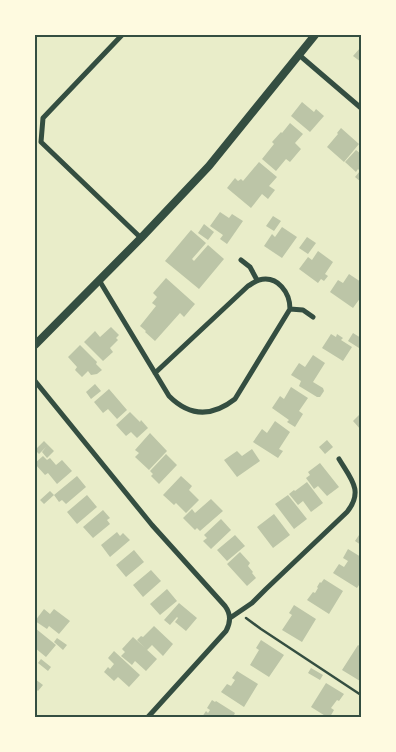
<svg xmlns="http://www.w3.org/2000/svg" width="396" height="752" font-family="Cabin,sans-serif">
<style>
.building{fill:#bcc5a7}
.lines{fill:none;stroke-linecap:round;stroke-linejoin:round}
.path{stroke:#344e41;stroke-width:2.5}
.minor{stroke:#344e41;stroke-width:5}
.tertiary{stroke:#344e41;stroke-width:8}
.neatline{fill:none;stroke:#344e41;stroke-width:2}
</style>
<rect width="100%" height="100%" fill="#e9edc9"/>
<path class="building" d="M361,47V62L353,56Z
M302,102L314,112L316,109L324,116L310,132L291,116Z
M290,123L303,134L295,143L301,149L290,162L286,159L276,171L262,159L274,144L272,142L281,132L282,133Z
M341,128L359,144L344,162L327,147L338,134L337,133Z
M356,150L361,154V182L355,177L360,171L358,169L356,172L345,162Z
M259,162L277,177L269,186L275,190L268,199L262,194L251,208L227,188L235,178L238,181L241,179L243,181Z
M220,212L229,218L232,214L243,221L227,244L220,239L223,235L210,226Z
M273,216L281,221L274,231L266,226Z
M204,224L214,232L208,240L198,233Z
M282,227L297,237L282,258L264,246L272,234L275,237Z
M191,230L206,243L192,259L194,261L208,245L224,259L199,289L165,261Z
M307,237L316,243L308,254L299,248Z
M318,251L333,262L325,274L328,276L324,281L321,279L318,283L299,269L308,257L312,260Z
M349,274L361,282V297L353,308L330,292L338,280L343,283Z
M166,278L195,304L184,317L180,313L155,341L145,332L146,331L140,326L156,306L152,303L157,297L153,293Z
M111,327L119,335L116,338L118,340L110,348L113,352L103,361L84,342L95,331L100,337Z
M353,333L361,338V344L359,348L348,341Z
M331,334L336,337L337,334L343,338L341,340L352,347L343,361L322,348Z
M80,345L97,362L96,364L102,370L97,374L91,375L88,371L82,377L75,370L77,367L68,357Z
M313,355L325,363L313,382L323,388L324,391L320,397H317L299,386L301,381L291,375L299,363L305,367Z
M95,384L101,391L91,399L86,392Z
M291,387L308,398L299,411L303,414L295,427L287,422L289,420L272,408L280,396L284,399Z
M109,389L127,410L117,419L108,409L103,413L94,402Z
M130,412L140,422L141,420L148,428L137,438L131,432L126,436L116,425Z
M361,413V430L353,421Z
M275,421L290,432L279,449L283,451L278,458L253,442L262,429L267,433Z
M150,433L167,451L149,470L135,457L139,453L135,450Z
M327,440L333,447L325,454L319,447Z
M44,441L54,451L47,458L42,452L46,447L39,454L35,450Z
M252,449L260,461L237,477L224,460L237,451L242,456Z
M166,454L177,465L159,484L151,476L153,474L150,471Z
M43,456L47,460L50,458L56,465L62,460L72,471L57,484L48,473L45,475L35,464V463Z
M320,463L339,487L327,496L318,486L314,489L306,478L310,475L308,472Z
M77,476L86,487L66,504L62,500L59,502L54,495Z
M181,476L192,486L189,490L199,500L186,513L176,503L174,505L163,495Z
M307,482L323,503L311,512L303,501L298,505L289,494L294,490L295,491Z
M50,491L54,495L44,504L40,500Z
M87,495L97,507L77,524L67,512Z
M288,495L307,519L294,529L275,504Z
M211,499L223,511L200,531L197,528L195,530L183,518L192,509L195,513Z
M103,510L110,518L107,520L110,524L93,538L83,527Z
M274,514L290,535L273,548L257,527Z
M221,519L231,530L211,549L203,541L207,538L204,535Z
M117,532L120,536L123,533L130,540L110,557L101,545Z
M361,532V545L355,541Z
M235,535L245,546L227,561L217,550Z
M348,549L361,557V582L357,588L333,573L339,564L344,567L348,561L343,558Z
M134,550L144,562L126,577L116,565Z
M240,552L250,563L248,566L253,572L252,573L256,578L247,586L227,564Z
M151,570L161,581L143,597L133,585Z
M324,579L343,591L329,614L307,600L313,592L315,593L318,588L317,587L320,582L321,583Z
M167,589L177,601L160,615L150,604Z
M179,603L197,618L186,631L175,622L178,618L177,617L170,625L164,620Z
M294,605L316,619L302,642L282,630L292,615L289,613Z
M44,609L50,614L54,609L70,621L59,634L49,626L47,629L35,621Z
M154,626L173,644L163,656L152,645L147,650L137,640L141,636L143,637Z
M35,628L56,645L46,657L35,648Z
M133,637L157,659L146,671L135,661L132,665L121,656L125,652L122,649Z
M57,638L67,645L63,650L54,642Z
M261,640L284,655L269,677L250,665L259,650L256,648Z
M358,645L361,647L360,681L342,670Z
M114,651L140,675L129,687L118,677L114,681L104,672L108,667L110,669L114,664L108,658Z
M41,659L51,667L48,671L38,663Z
M311,668L323,675L320,680L308,673Z
M237,671L258,684L244,707L221,692L227,684L231,686L235,680L232,678Z
M35,679L43,685L38,691L35,688Z
M326,683L344,694L339,701L337,700L331,708L334,710L330,717H327L311,707Z
M212,700L215,702L216,701L235,713L233,717H202L206,711L208,713L210,710L207,708Z"/>
<g class="lines">
<path class="path" d="M246,618L261,629L361,695"/>
<path class="minor" d="M122,35L43,118L41,142L141,238
M298,54L361,108
M241,260L250,267L257,280
M99,280L169,396C190,417 212,417 235,399L290,309C290,293 278,275 259,280C255,281 252,284 248,286L155,373
M290,309L303,310L313,317
M35,381L152,525L225,606C231,614 231,622 226,631L148,717
M230,618L252,603L266,589L347,512C364,491 351,479 339,459"/>
<path class="tertiary" d="M35,345L141,238L209,166L315,35"/>
</g>
<rect width="396" height="752" fill="none" stroke="#fefae0" stroke-width="72"/>
<rect x="36" y="36" width="324" height="680" class="neatline"/>
</svg>
